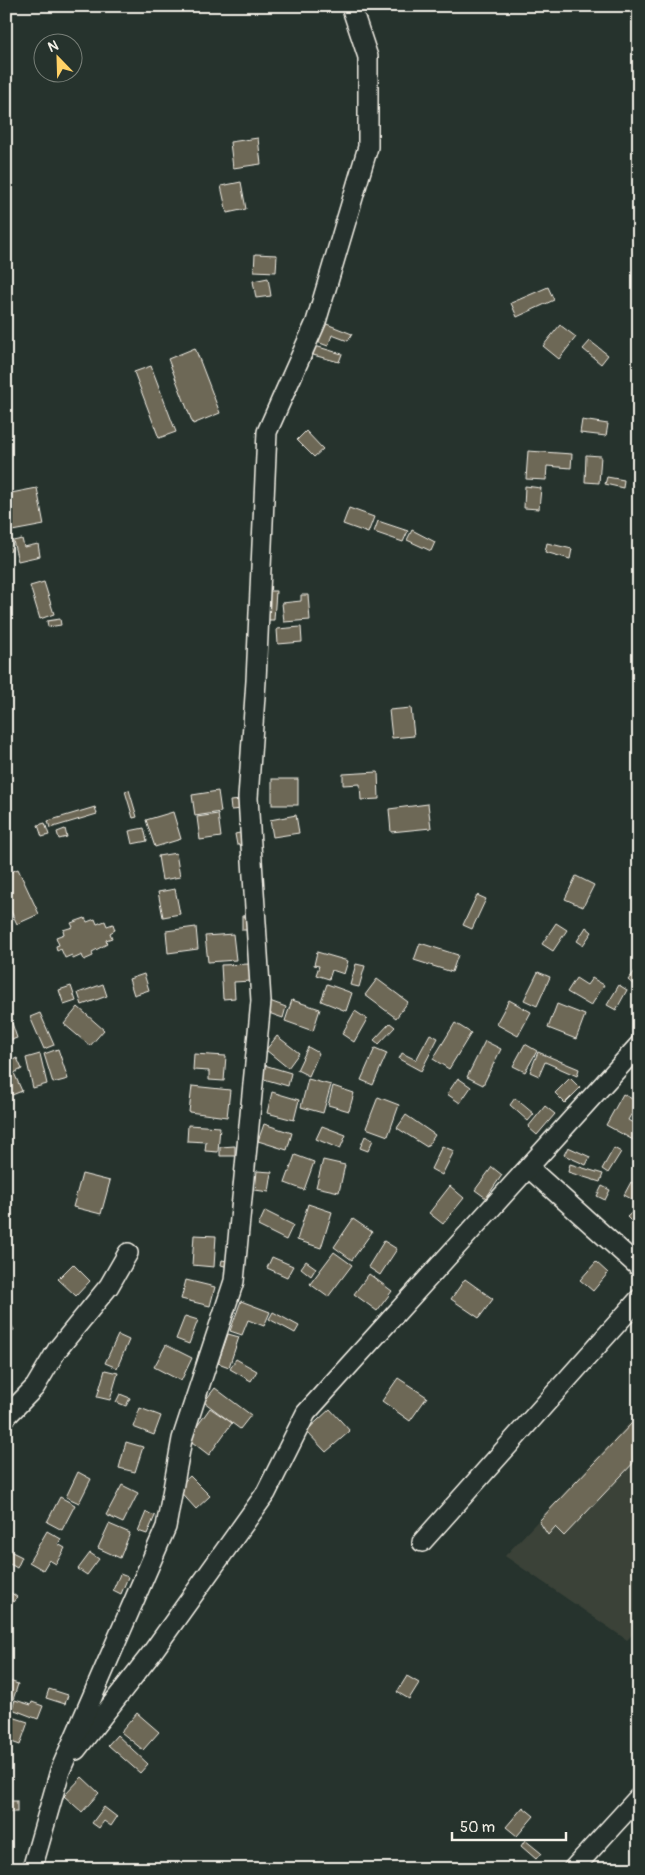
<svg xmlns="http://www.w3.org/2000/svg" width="645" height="1875" font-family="Pangolin,sans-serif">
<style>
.built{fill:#3b4339}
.building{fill:#6d6756;stroke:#f4f1e8}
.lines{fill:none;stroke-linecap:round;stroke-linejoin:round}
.street-casing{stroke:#f4f1e8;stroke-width:22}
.street{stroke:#26332d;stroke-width:19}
</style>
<rect width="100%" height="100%" fill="#26332d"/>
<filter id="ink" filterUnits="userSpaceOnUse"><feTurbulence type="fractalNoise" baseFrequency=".02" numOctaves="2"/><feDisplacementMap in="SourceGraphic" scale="10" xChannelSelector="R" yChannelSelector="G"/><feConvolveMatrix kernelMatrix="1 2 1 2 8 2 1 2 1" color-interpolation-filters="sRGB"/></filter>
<g filter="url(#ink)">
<!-- built -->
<polygon class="built" points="639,1413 639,1628 627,1640 505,1556"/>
<!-- building -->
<g class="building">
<polygon points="258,138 261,164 233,168 230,142"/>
<polygon points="241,182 246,209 227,213 221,186"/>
<polygon points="255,254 277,255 276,272 254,271"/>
<polygon points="268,278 271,296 256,298 253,281"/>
<polygon points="548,287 554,300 517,317 511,303"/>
<polygon points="324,323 352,334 348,341 332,335 328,346 317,342"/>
<polygon points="560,325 576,337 559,359 543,346"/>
<polygon points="590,341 608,355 601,364 583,349"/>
<polygon points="315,346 342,354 339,362 313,355"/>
<polygon points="195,348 220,413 193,424 168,359"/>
<polygon points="151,366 176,432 159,438 134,372"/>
<polygon points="582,420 608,424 606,436 580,433"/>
<polygon points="306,431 323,449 314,457 297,440"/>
<polygon points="528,451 572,454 571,468 547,466 546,480 526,479"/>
<polygon points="586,455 601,456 599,483 585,482"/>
<polygon points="607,477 624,480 623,488 605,484"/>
<polygon points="525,486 541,488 539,509 524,508"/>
<polygon points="37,488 44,525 12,531 6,494"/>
<polygon points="349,508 374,517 368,533 343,524"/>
<polygon points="378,521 408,531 403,542 374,532"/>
<polygon points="412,530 435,542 431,551 407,540"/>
<polygon points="6,535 11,551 6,552"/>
<polygon points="22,539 24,547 38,544 40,556 18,561 13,541"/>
<polygon points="547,543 572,549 570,559 545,552"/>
<polygon points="44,582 54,614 40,619 30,586"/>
<polygon points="268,591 276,591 274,620 267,620"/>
<polygon points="301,595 308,595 310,620 284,622 282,603 301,601"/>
<polygon points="60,619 61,625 48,627 47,621"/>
<polygon points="301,627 302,642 278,644 277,629"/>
<polygon points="411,708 414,736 392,738 389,710"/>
<polygon points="378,772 379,799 361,800 360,784 343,785 343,774"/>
<rect x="272" y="779" width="26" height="26"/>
<polygon points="129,790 137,817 133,818 125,791"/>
<polygon points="218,791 221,812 195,816 192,795"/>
<polygon points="242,800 243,809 231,810 230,801"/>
<polygon points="428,804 431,828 391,832 389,809"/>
<polygon points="95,807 97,814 50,828 48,821"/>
<polygon points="173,812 181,839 155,847 146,820"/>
<polygon points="218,814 221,837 200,840 197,817"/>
<polygon points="296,815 299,833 273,837 270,820"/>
<polygon points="45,823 49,835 42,837 38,825"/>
<polygon points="144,828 147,841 132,844 129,831"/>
<polygon points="65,829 67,837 59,839 57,832"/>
<polygon points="244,832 245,844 237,845 235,834"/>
<polygon points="176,853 180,877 162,880 158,856"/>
<polygon points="18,869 39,914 17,924 6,901 6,874"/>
<polygon points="576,876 594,885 583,907 565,899"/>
<polygon points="175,889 180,914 163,917 158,892"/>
<polygon points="477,895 486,899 472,929 463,925"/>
<polygon points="242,916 251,916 252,930 242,930"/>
<polygon points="85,918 87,922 95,919 97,924 105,921 107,926 113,924 115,930 110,933 112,938 106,940 107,944 92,952 93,956 84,960 82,955 73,959 72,955 65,958 61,949 57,951 56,946 59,945 56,937 64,934 63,930 73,927 71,923"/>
<polygon points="556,923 567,930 553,951 542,944"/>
<polygon points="196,927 198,949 168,953 166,931"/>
<polygon points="586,927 592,932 583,945 577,941"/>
<polygon points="233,934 236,960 208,962 205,936"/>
<polygon points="420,943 458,955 452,972 414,960"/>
<polygon points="317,952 348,961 344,974 332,970 329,979 316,975 319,966 314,965"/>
<polygon points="250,964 251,981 234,982 235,998 223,999 221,965"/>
<polygon points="356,964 365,966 359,987 350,985"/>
<polygon points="639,966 639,980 635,986 628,980"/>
<polygon points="538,972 550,977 537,1006 524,1000"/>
<polygon points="144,974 149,990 134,995 129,979"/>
<polygon points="576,978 587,985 592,978 604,985 591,1006 567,992"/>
<polygon points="377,979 408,1002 396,1018 365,995"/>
<polygon points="103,984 107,996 82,1005 78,993"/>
<polygon points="327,984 352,993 346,1011 321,1001"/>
<polygon points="619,985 627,990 616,1010 607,1005"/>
<polygon points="71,986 76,1001 64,1005 59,990"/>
<polygon points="267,1000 286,1007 283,1018 263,1011"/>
<polygon points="292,1000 320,1009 313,1031 285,1021"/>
<polygon points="509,1000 531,1012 518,1036 496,1024"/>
<polygon points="557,1004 585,1015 576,1039 548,1028"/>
<polygon points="78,1007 104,1030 90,1046 64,1024"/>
<polygon points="355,1011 367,1019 354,1042 342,1034"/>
<polygon points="40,1013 54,1045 44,1049 30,1017"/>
<polygon points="12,1023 17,1038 6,1042 6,1025"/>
<polygon points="390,1023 395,1027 379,1044 374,1040"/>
<polygon points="455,1023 471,1033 449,1069 433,1059"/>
<polygon points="430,1034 438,1038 421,1071 399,1059 402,1053 416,1060"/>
<polygon points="277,1036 299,1053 288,1068 266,1050"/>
<polygon points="485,1041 501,1049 483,1085 467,1077"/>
<polygon points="525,1044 537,1051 525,1072 513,1066"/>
<polygon points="308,1047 319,1053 309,1076 297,1070"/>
<polygon points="375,1048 387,1053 373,1085 361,1080"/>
<polygon points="58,1049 68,1079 53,1083 44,1054"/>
<polygon points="538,1052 579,1069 577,1076 545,1062 539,1076 530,1072"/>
<polygon points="40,1054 47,1084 33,1088 26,1058"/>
<polygon points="194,1054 226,1056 224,1081 209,1080 209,1071 193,1070"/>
<polygon points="17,1058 22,1069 14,1073 22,1091 12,1095 6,1083 6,1063"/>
<polygon points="261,1064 291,1073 288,1086 257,1077"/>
<polygon points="458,1078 471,1087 460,1103 447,1094"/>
<polygon points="570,1078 580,1088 565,1103 555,1093"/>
<polygon points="308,1079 331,1085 323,1113 301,1107"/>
<polygon points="192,1086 230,1090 227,1117 189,1112"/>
<polygon points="333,1086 354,1093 349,1111 328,1105"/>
<polygon points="272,1092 299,1100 294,1120 267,1113"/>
<polygon points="623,1094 638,1102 628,1120 633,1123 639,1112 639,1134 635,1141 606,1125"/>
<polygon points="378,1097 399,1105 388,1136 366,1128"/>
<polygon points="515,1098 534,1114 528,1121 510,1105"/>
<polygon points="545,1106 555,1114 537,1135 528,1127"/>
<polygon points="406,1115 435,1135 427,1147 397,1128"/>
<polygon points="264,1124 292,1133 287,1150 258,1141"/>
<polygon points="188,1125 220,1127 218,1152 205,1151 206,1142 187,1141"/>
<polygon points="322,1126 346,1135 340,1149 316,1139"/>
<polygon points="365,1136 373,1140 368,1151 360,1148"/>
<polygon points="235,1146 235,1156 220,1156 220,1147"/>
<polygon points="442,1146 454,1151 442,1175 431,1169"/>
<polygon points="568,1147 590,1157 586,1165 564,1155"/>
<polygon points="614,1148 621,1152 608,1173 602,1169"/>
<polygon points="295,1155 314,1162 304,1190 285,1183"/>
<polygon points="323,1160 345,1165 339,1192 316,1187"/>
<polygon points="570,1164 603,1174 600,1182 568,1172"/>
<polygon points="492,1167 502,1175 486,1198 475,1190"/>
<polygon points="257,1171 272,1172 269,1192 255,1190"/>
<polygon points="82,1174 110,1181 101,1214 73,1207"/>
<polygon points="631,1182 639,1186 639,1203 624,1195"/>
<polygon points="450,1186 464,1198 443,1224 429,1213"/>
<polygon points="602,1186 610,1190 605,1200 597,1196"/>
<polygon points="308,1204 332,1212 321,1248 297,1240"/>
<polygon points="639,1206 639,1221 635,1225 627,1217"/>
<polygon points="265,1211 293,1225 286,1240 258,1226"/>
<polygon points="353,1219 372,1232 352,1260 334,1247"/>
<polygon points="194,1235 216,1236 214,1267 192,1265"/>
<polygon points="384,1241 397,1249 380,1275 368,1267"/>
<polygon points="334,1252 352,1265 328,1297 310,1284"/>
<polygon points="272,1257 293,1266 287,1277 267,1268"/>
<polygon points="222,1260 233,1262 232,1268 221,1265"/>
<polygon points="306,1261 316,1268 311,1276 301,1268"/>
<polygon points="596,1262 608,1273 593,1291 580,1280"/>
<polygon points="73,1264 90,1281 76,1296 58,1279"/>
<polygon points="369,1274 392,1291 377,1311 354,1294"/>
<polygon points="465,1279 493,1299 479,1318 451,1299"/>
<polygon points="186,1280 215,1287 210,1306 181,1299"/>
<polygon points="241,1301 270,1312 264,1326 248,1320 242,1335 230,1331"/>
<polygon points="273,1312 299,1326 295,1333 269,1319"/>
<polygon points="6,1314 14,1330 6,1333"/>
<polygon points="185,1316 198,1320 189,1344 176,1339"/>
<polygon points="228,1334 239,1337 229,1367 218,1363"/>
<polygon points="118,1335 129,1340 117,1368 105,1363"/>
<polygon points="166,1345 192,1358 181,1381 154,1367"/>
<polygon points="199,1351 206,1353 201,1367 195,1365"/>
<polygon points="236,1359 257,1371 251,1381 230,1369"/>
<polygon points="105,1370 118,1373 110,1400 97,1397"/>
<polygon points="398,1378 427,1397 410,1421 382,1401"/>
<polygon points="215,1388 251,1415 240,1429 204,1402"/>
<polygon points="120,1394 130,1398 126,1406 116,1402"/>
<polygon points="140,1408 161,1416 154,1435 133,1427"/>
<polygon points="210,1408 232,1423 209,1455 188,1439"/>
<polygon points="330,1409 350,1431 326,1452 306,1431"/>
<polygon points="632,1423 639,1430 639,1440 636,1443 639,1445 639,1457 564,1536 555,1527 548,1535 539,1521"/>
<polygon points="126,1442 143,1447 135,1472 119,1468"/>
<polygon points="78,1472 91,1479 79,1503 66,1497"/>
<polygon points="190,1476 210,1496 196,1509 177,1488"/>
<polygon points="122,1485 138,1493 123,1523 106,1515"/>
<polygon points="60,1497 75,1505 62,1530 47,1522"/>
<polygon points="146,1512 155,1516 147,1534 138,1531"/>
<polygon points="109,1524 130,1533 120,1558 98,1548"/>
<polygon points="47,1531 61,1539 58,1544 65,1548 56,1564 49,1560 43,1570 29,1562"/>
<polygon points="6,1549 22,1557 17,1568 10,1564 6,1572"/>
<polygon points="90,1553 99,1559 87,1575 78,1569"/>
<polygon points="120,1574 128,1577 121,1594 113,1590"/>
<polygon points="6,1589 17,1597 6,1611"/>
<polygon points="407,1676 419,1683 409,1699 397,1692"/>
<polygon points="7,1680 18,1684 11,1706 6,1704"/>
<polygon points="49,1689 68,1695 65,1704 46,1698"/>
<polygon points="15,1700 31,1705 32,1702 43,1706 38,1719 12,1709"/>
<polygon points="137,1713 159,1732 143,1750 121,1732"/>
<polygon points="6,1715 28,1722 20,1745 6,1740"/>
<polygon points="117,1735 148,1764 140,1773 108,1745"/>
<polygon points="6,1752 8,1752 6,1793"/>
<polygon points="82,1777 99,1793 82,1812 64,1796"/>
<rect x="6" y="1801" width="11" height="11"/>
<polygon points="104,1807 117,1817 111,1826 104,1821 99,1828 92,1823"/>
<polygon points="523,1807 534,1816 517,1836 506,1827"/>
<polygon points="525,1840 541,1853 536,1859 521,1846"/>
</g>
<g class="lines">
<!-- street casing -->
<g class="street-casing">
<g id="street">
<polyline points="529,1168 639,1267"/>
<polyline points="6,1417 35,1387 57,1350 109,1286 128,1253"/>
<polyline points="422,1542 639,1299"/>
<polyline points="76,1750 151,1654 266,1493 306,1413 639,1045"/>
<polyline points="32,1869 60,1771 166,1527 182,1439 234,1281 261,1001 248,798 256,681 267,432 316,322 368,147 368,57 351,6"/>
<polyline points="573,1869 639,1797"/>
</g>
</g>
<!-- street -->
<use href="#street" class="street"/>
</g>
</g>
<!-- margin -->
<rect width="645" height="1875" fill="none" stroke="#26332d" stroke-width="25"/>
<rect x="12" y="12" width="620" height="1850" fill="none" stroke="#f4f1e8" stroke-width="2" filter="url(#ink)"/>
<!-- north arrow -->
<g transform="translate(58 58) rotate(337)"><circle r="24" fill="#26332d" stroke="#787f78"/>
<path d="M0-4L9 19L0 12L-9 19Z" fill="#ffd166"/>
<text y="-8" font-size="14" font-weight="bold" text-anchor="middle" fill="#f4f1e8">N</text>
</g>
<!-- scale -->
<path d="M452 1832v8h114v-8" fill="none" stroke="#f4f1e8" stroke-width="2.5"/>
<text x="460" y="1832" font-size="15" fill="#f4f1e8" stroke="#26332d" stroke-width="4" paint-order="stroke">50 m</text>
</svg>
